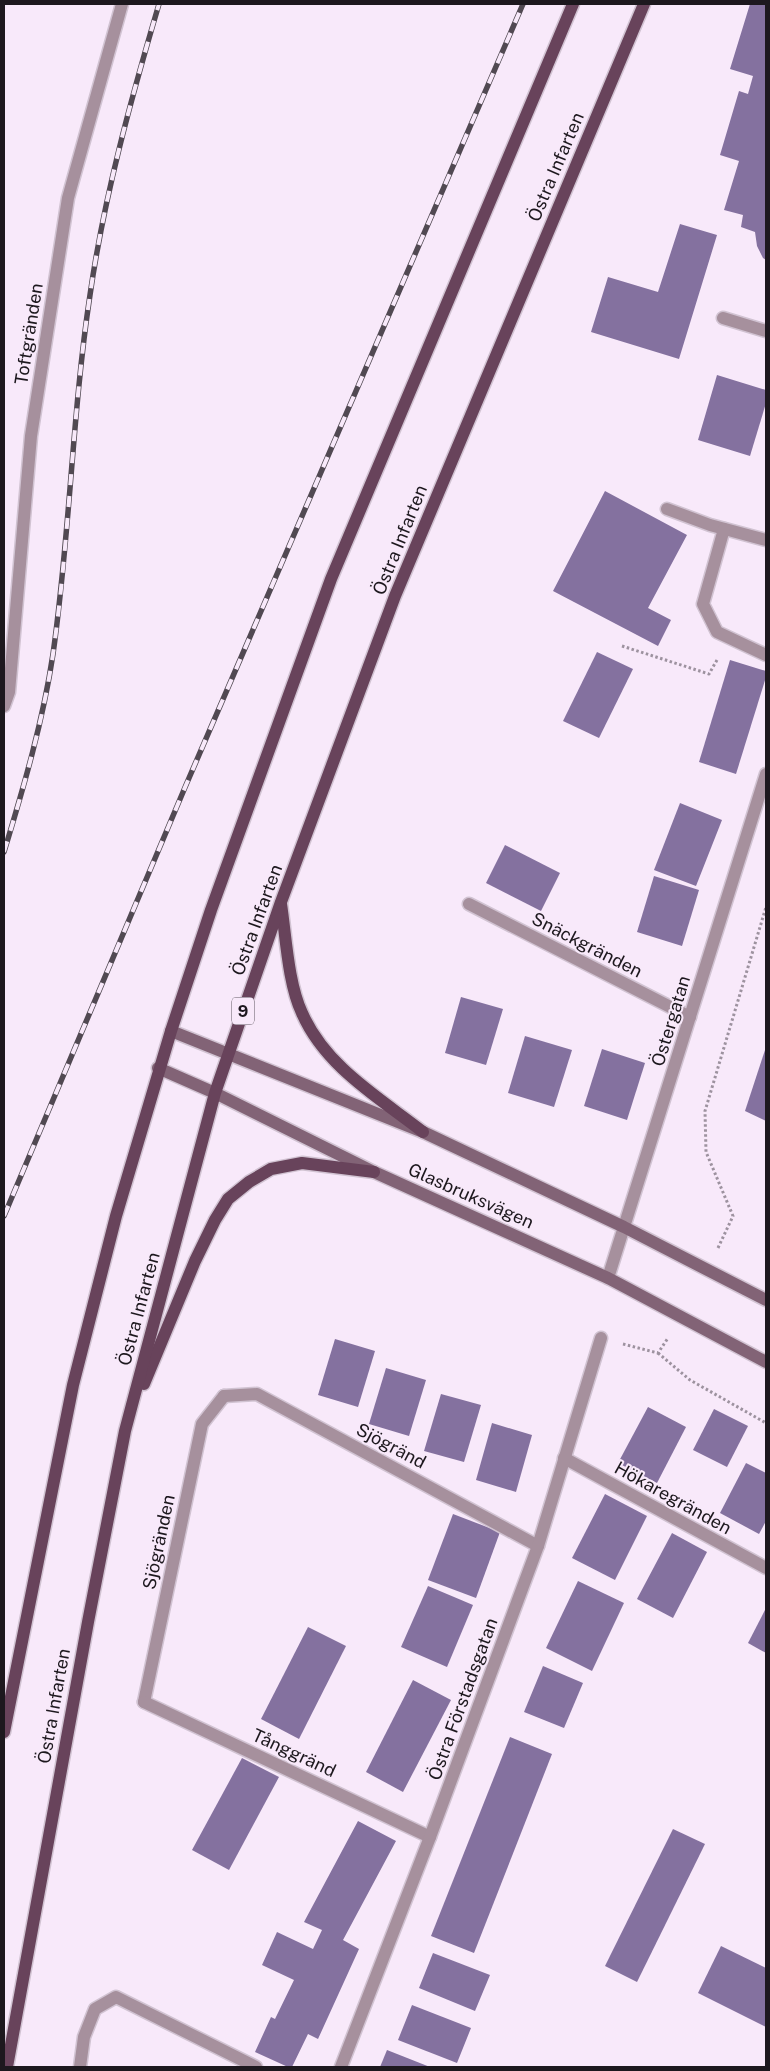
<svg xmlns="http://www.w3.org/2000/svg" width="770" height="2071" font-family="'Public Sans',sans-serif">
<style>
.building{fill:#84719f}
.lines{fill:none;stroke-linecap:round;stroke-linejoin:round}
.lane-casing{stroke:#d1c3d2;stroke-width:15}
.street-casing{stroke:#d1c3d2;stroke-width:15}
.secondary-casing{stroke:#d1c3d2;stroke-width:15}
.primary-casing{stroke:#d1c3d2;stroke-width:15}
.path{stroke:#9d929f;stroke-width:3;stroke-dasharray:2.5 2.5;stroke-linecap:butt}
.lane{stroke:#a6909d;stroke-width:12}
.street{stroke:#a6909d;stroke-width:12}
.secondary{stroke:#826376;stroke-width:12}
.primary{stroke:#68435b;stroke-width:12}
.rail-casing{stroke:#514952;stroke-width:5.5}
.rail{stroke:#f8e9fa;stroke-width:4;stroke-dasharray:11;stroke-linecap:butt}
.labels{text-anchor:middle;stroke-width:4;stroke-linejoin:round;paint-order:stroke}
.shield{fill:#f8e9fa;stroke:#5f5760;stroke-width:1}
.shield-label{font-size:16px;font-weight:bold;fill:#1d181e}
.street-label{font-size:18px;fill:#1d181e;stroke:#f8e9fa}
</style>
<rect width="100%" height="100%" fill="#f8e9fa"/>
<!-- building -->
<g class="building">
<polygon points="750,4 766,4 766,260 763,258 757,246 755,232 741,227 743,215 724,210 739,161 720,155 739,91 748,94 753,76 730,69"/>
<polygon points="680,224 717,235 679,359 591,332 608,277 658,292"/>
<polygon points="717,375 766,390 766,403 750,456 698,440"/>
<polygon points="605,491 687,535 648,608 671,620 658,646 553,591"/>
<polygon points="597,652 633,669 599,738 563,721"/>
<polygon points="730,660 766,671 766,677 736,774 699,762"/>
<polygon points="680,803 722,820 696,886 654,870"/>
<polygon points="505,845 560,873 541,911 486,883"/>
<polygon points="654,876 699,890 682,946 637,932"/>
<polygon points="461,997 503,1009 486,1065 445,1053"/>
<polygon points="525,1036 572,1050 554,1107 508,1093"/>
<polygon points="766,1047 766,1121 745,1111"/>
<polygon points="602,1049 645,1063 627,1120 584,1106"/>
<polygon points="335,1339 375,1351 358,1407 318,1395"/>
<polygon points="386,1368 426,1380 409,1436 369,1424"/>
<polygon points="441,1394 481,1405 464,1462 424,1451"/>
<polygon points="648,1407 686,1427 657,1483 618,1463"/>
<polygon points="714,1409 748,1426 727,1467 693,1450"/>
<polygon points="492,1423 532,1435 516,1492 476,1480"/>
<polygon points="746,1463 766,1473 766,1521 759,1534 720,1513"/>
<polygon points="605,1494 647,1516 615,1580 572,1558"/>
<polygon points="453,1514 500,1532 476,1598 428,1580"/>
<polygon points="672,1533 707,1552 673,1618 637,1599"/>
<polygon points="578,1581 624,1603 592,1671 546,1648"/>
<polygon points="428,1586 473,1605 447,1667 401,1647"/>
<polygon points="766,1608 766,1653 748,1643"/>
<polygon points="308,1627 346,1646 299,1739 261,1719"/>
<polygon points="543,1666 583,1683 564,1728 524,1712"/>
<polygon points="413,1680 451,1700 403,1792 366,1772"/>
<polygon points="510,1737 552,1754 474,1953 431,1936"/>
<polygon points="242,1758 279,1777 229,1870 192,1850"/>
<polygon points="358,1821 396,1841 343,1940 359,1949 318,2039 308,2034 292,2067 288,2067 255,2052 271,2017 275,2019 294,1980 262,1965 277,1932 313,1949 322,1930 304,1922"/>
<polygon points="673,1829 705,1844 637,1982 605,1966"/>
<polygon points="721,1946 766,1968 766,2027 698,1993"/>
<polygon points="433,1953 490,1975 475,2011 419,1988"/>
<polygon points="412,2005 471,2028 457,2063 398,2040"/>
<polygon points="387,2050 430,2067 380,2067"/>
</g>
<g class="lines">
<!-- lane casing -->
<g class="lane-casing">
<g id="lane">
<polyline points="723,318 766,331"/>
<polyline points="667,509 710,525 766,540"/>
<polyline points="724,529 703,604 717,632 766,655"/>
<polyline points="4,706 9,692 31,436 68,198 122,4"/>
<polyline points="144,1702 202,1424 224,1396"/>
<polyline points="80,2067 84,2037 95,2009 116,1997 256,2067"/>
</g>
</g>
<!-- street casing -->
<g class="street-casing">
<g id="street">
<polyline points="469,904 690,1017"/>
<polyline points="608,1278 766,774"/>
<polyline points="224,1396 257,1394 538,1546"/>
<polyline points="564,1458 766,1568"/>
<polyline points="144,1702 430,1837"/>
<polyline points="341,2067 430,1837 538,1546 601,1338"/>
</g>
</g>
<!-- secondary casing -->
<g class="secondary-casing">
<g id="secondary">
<polyline points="171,1031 423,1132 624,1227 766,1300"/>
<polyline points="158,1068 215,1093 374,1172 608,1278 766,1362"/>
</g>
</g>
<!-- primary casing -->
<g class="primary-casing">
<g id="primary">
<path d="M281 904C286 937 288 983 302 1013 325 1066 378 1097 423 1132"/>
<polyline points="144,1384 195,1261 215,1220 228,1199 249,1182 271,1169 302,1163 374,1172"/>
<polyline points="4,1732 73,1385 116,1216 171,1031 211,910 331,579 573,4"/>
<polyline points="7,2067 88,1622 125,1431 215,1093 281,902 395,596 644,4"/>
</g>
</g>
<!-- path -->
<g class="path">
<polyline points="622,646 709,674 717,660"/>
<polyline points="718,1248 733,1216 706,1152 705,1111 766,907"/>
<polyline points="623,1344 658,1353 668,1338"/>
<polyline points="658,1353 690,1380 766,1423"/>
</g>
<!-- lane -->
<use href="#lane" class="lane"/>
<!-- street -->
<use href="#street" class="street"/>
<!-- secondary -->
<use href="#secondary" class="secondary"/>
<!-- primary -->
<use href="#primary" class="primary"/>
<!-- rail casing -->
<g class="rail-casing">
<g id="rail">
<path d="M4 852C24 786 43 721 53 654 70 535 72 414 90 295 104 197 131 99 159 4"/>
<polyline points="4,1216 186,785 523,4"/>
</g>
</g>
<!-- rail -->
<use href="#rail" class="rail"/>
</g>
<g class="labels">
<!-- shield labels -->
<rect class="shield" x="232" y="997.5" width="22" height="27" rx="4"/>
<g class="shield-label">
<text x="243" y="1017">9</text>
</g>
<!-- street labels -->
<g class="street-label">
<text transform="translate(556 167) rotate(-67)" y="6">Östra Infarten</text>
<text transform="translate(29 334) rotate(-81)" y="6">Toftgränden</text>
<text transform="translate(400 540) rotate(-68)" y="6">Östra Infarten</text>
<text transform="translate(257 920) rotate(-70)" y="6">Östra Infarten</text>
<text transform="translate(587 945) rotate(27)" y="6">Snäckgränden</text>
<text transform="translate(671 1021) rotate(-73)" y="6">Östergatan</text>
<text transform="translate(471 1196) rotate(24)" y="6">Glasbruksvägen</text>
<text transform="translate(139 1309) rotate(-75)" y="6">Östra Infarten</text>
<text transform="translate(391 1446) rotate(28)" y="6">Sjögränd</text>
<text transform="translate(673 1498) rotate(29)" y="6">Hökaregränden</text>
<text transform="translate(159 1542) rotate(-78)" y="6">Sjögränden</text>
<text transform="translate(463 1699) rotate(-70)" y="6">Östra Förstadsgatan</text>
<text transform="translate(54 1706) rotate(-80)" y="6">Östra Infarten</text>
<text transform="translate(294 1753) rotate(25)" y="6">Tånggränd</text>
</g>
</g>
<!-- border -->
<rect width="770" height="2071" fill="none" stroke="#1d181e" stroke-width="10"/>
</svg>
